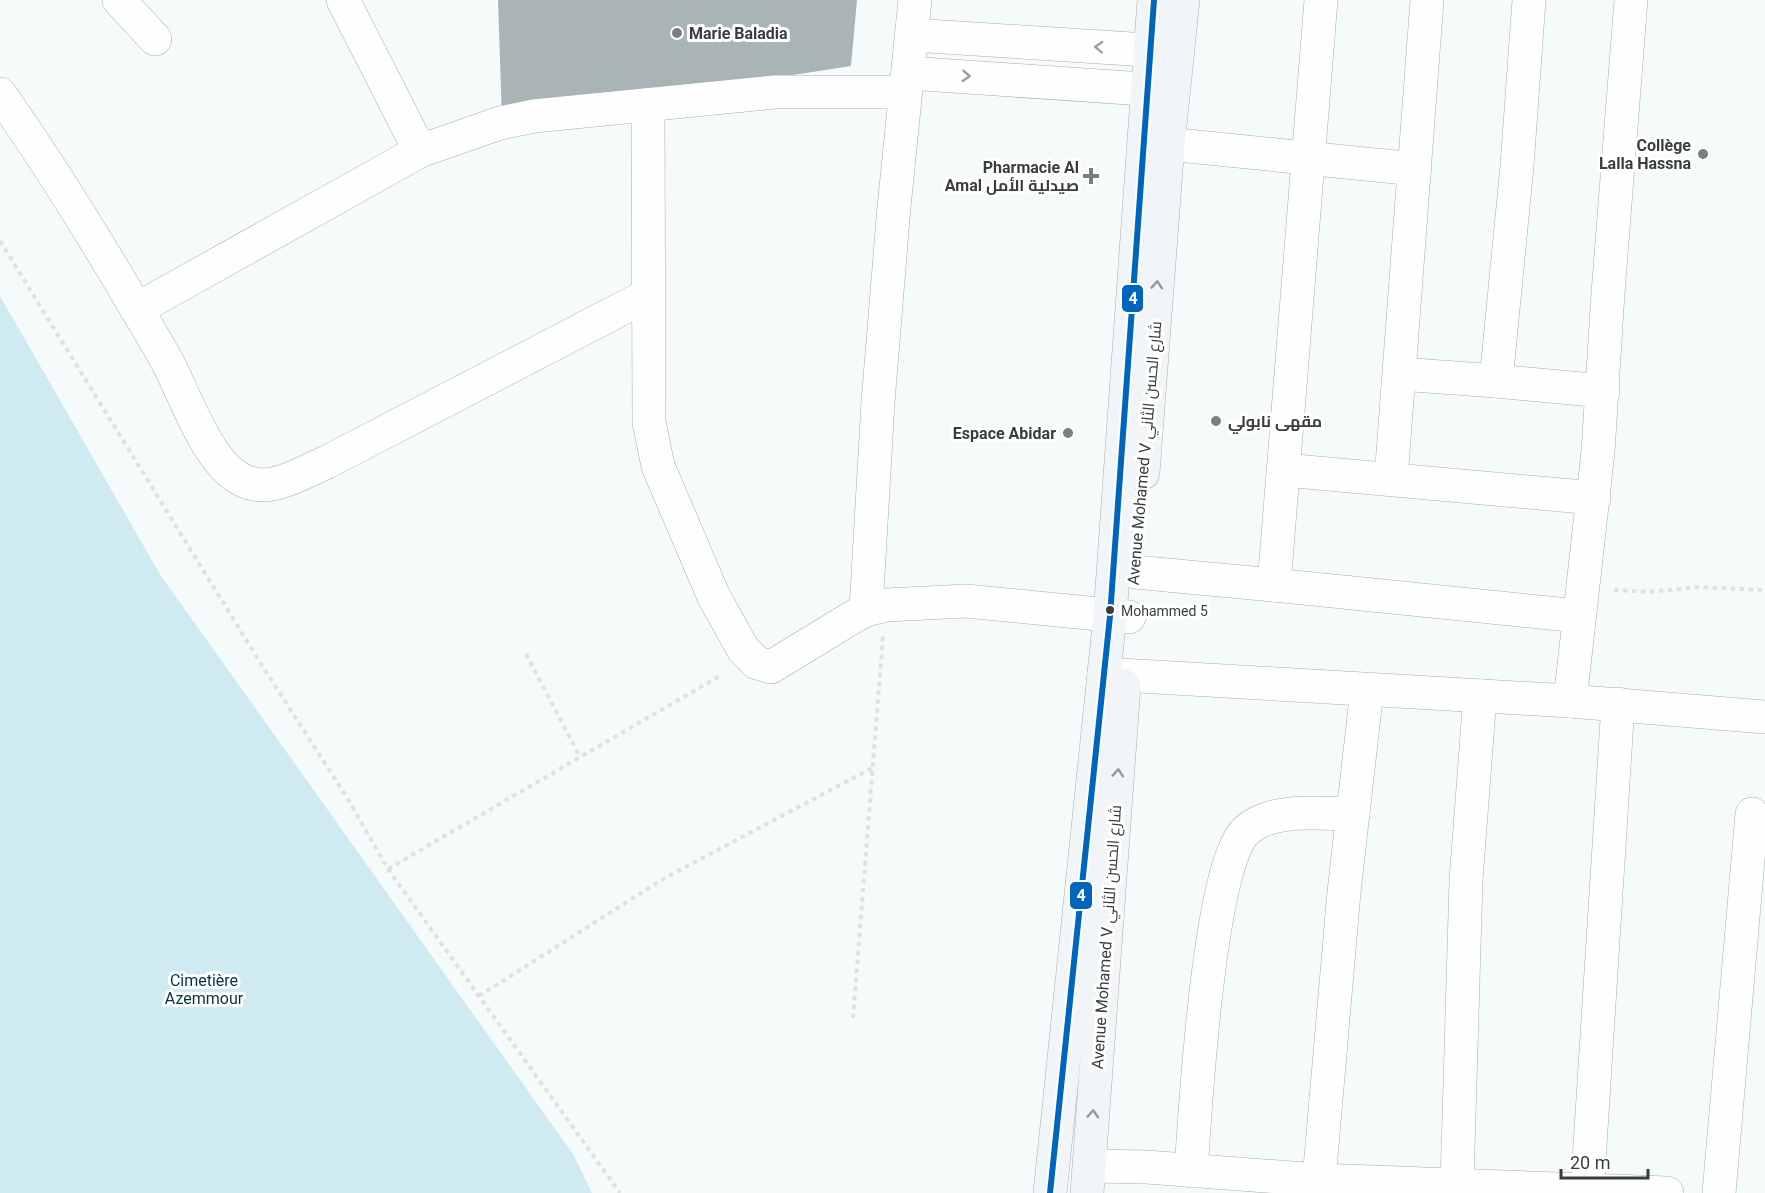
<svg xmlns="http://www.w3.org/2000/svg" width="1765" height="1193" font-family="Roboto,Cairo,sans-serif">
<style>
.green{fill:#d0eaf2}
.building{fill:#a9b4b7}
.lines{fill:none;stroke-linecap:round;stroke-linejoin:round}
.street-casing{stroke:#a9adae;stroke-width:34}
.secondary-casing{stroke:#a9adae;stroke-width:34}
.path{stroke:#e0e1e2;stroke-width:4;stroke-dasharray:4.5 4.5;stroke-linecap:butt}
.street{stroke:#fefefe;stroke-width:33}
.secondary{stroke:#f1f5f7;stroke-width:33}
.bus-1-casing{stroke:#fff;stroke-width:10}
.bus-1{stroke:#0065bd;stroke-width:6}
.oneway{stroke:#9c9e9e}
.oneway2{stroke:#95999b}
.poi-dot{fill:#7b7f81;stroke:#fff;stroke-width:2}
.bus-dot{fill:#393d3f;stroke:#fff;stroke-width:2}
.labels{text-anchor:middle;stroke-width:6;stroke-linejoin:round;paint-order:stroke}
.bus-label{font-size:14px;fill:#393d3f;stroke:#fff;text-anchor:start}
.poi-label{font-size:16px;font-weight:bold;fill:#393d3f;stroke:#fff;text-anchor:end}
.street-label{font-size:16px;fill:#393d3f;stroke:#fff}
.park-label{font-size:16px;fill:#02333e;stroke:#fff}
.line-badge{stroke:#fff;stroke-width:2}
.badge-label{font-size:16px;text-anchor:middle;font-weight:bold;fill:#fff}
</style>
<rect width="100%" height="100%" fill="#f5fafb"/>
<!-- green -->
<polygon class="green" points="0,296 161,576 573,1154 592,1193 0,1193"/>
<!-- building -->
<polygon class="building" points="498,0 857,0 851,66 502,120"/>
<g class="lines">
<!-- street casing -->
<g class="street-casing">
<g id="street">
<polyline points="119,0 155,39"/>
<polyline points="343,0 420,151"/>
<polyline points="1321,0 1274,585 1578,616"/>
<polyline points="1529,0 1517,166 1496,381 1603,391"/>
<polyline points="912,35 1178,52"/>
<polyline points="908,73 1173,91"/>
<path d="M0 94C49 164 94 236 137 310 148 328 159 346 169 365 186 398 206 457 237 477 266 497 299 474 327 462L648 295"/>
<polyline points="648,105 649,422 658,466 714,597 743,649 757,663 771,667 853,617 866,610 886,605 966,601 1129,617"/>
<polyline points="1168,144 1415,169"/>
<polyline points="137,309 420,151 500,123 534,116 775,92 905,92"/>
<polyline points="1400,374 1496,381"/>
<polyline points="1284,470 1594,498"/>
<polyline points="1391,479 1427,0"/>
<polyline points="1135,572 1274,585"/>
<polyline points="866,610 878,402 894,207 915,0"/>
<polyline points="1104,674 1570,701 1765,717"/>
<polyline points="1570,701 1598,452 1608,293 1631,0"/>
<polyline points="1090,1166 1146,1167 1319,1180 1667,1193"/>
<path d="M1191 1171C1195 1113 1209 861 1247 830 1273 807 1321 814 1353 814"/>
<polyline points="1319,1180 1344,892 1367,690"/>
<polyline points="1457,1184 1466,880 1480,696"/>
<polyline points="1587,1193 1618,704"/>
<polyline points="1719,1193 1752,814"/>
</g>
</g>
<!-- secondary casing -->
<g class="secondary-casing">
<g id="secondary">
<polyline points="1143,473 1168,144 1183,0"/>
<polyline points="1050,1193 1110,616 1154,0"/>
<polyline points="1087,1193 1124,686"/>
</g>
</g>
<!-- path -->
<g class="path">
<polyline points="0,241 261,664 346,796 388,869 620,1193"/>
<polyline points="1614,590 1650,592 1697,587 1765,590"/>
<polyline points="526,654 580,757"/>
<polyline points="388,869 723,674"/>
<polyline points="479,996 663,879 872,768"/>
<polyline points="853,1018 883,636"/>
</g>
<!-- street -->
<use href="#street" class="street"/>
<!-- secondary -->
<use href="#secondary" class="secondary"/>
<!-- bus-1 casing -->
<g class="bus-1-casing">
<polyline id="bus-1" points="1050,1193 1110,616 1154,0"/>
</g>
<!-- bus-1 -->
<use href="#bus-1" class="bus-1"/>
</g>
<!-- one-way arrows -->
<defs><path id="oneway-chevron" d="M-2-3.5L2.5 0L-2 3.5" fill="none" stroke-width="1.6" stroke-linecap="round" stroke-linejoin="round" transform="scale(1.5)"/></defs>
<g class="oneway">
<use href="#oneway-chevron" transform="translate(1099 47) rotate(-177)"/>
<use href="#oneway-chevron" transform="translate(966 76) rotate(4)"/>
</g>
<g class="oneway2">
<use href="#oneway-chevron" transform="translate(1157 285) rotate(-86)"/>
<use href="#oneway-chevron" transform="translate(1118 773) rotate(-86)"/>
<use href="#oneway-chevron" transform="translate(1093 1114) rotate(-86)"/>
</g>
<!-- markers -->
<g class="poi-dot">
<circle cx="677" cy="33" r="6"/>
<circle cx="1703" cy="154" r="6"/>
<path d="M1088 167h6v6h6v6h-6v6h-6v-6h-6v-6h6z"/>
<circle cx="1216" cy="421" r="6"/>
<circle cx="1068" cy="433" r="6"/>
</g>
<circle class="bus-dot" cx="1110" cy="610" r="5"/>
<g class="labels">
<!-- bus labels -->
<g class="bus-label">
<text x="1121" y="616">Mohammed 5</text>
</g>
<!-- poi labels -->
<g class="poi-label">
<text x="689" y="39" text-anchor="start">Marie Baladia</text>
<text x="1691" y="151">Collège<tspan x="1691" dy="18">Lalla Hassna</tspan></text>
<text x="1079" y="173">Pharmacie Al<tspan x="1079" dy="18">Amal صيدلية الأمل</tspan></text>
<text x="1228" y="427" text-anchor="start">مقهى نابولي</text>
<text x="1056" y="439">Espace Abidar</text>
</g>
<!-- street labels -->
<g class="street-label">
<text transform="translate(1144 453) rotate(-85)" y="6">Avenue Mohamed V شارع الحسن الثاني</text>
<text transform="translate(1106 937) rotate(-86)" y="6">Avenue Mohamed V شارع الحسن الثاني</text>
</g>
<!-- park labels -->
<g class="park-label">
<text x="204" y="986">Cimetière<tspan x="204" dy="18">Azemmour</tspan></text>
</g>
</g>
<g class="line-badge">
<rect x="1121" y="284" width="23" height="29" rx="6" fill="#0065bd"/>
<rect x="1069" y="881" width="24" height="29" rx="6" fill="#0065bd"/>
</g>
<g class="badge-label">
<text x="1133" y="304">4</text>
<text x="1081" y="901">4</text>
</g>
<!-- scale -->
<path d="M1561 1169v9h87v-9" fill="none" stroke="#393d3f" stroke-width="3"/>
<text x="1570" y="1169" font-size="18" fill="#393d3f" stroke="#ffffff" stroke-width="4.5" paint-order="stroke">20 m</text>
</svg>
